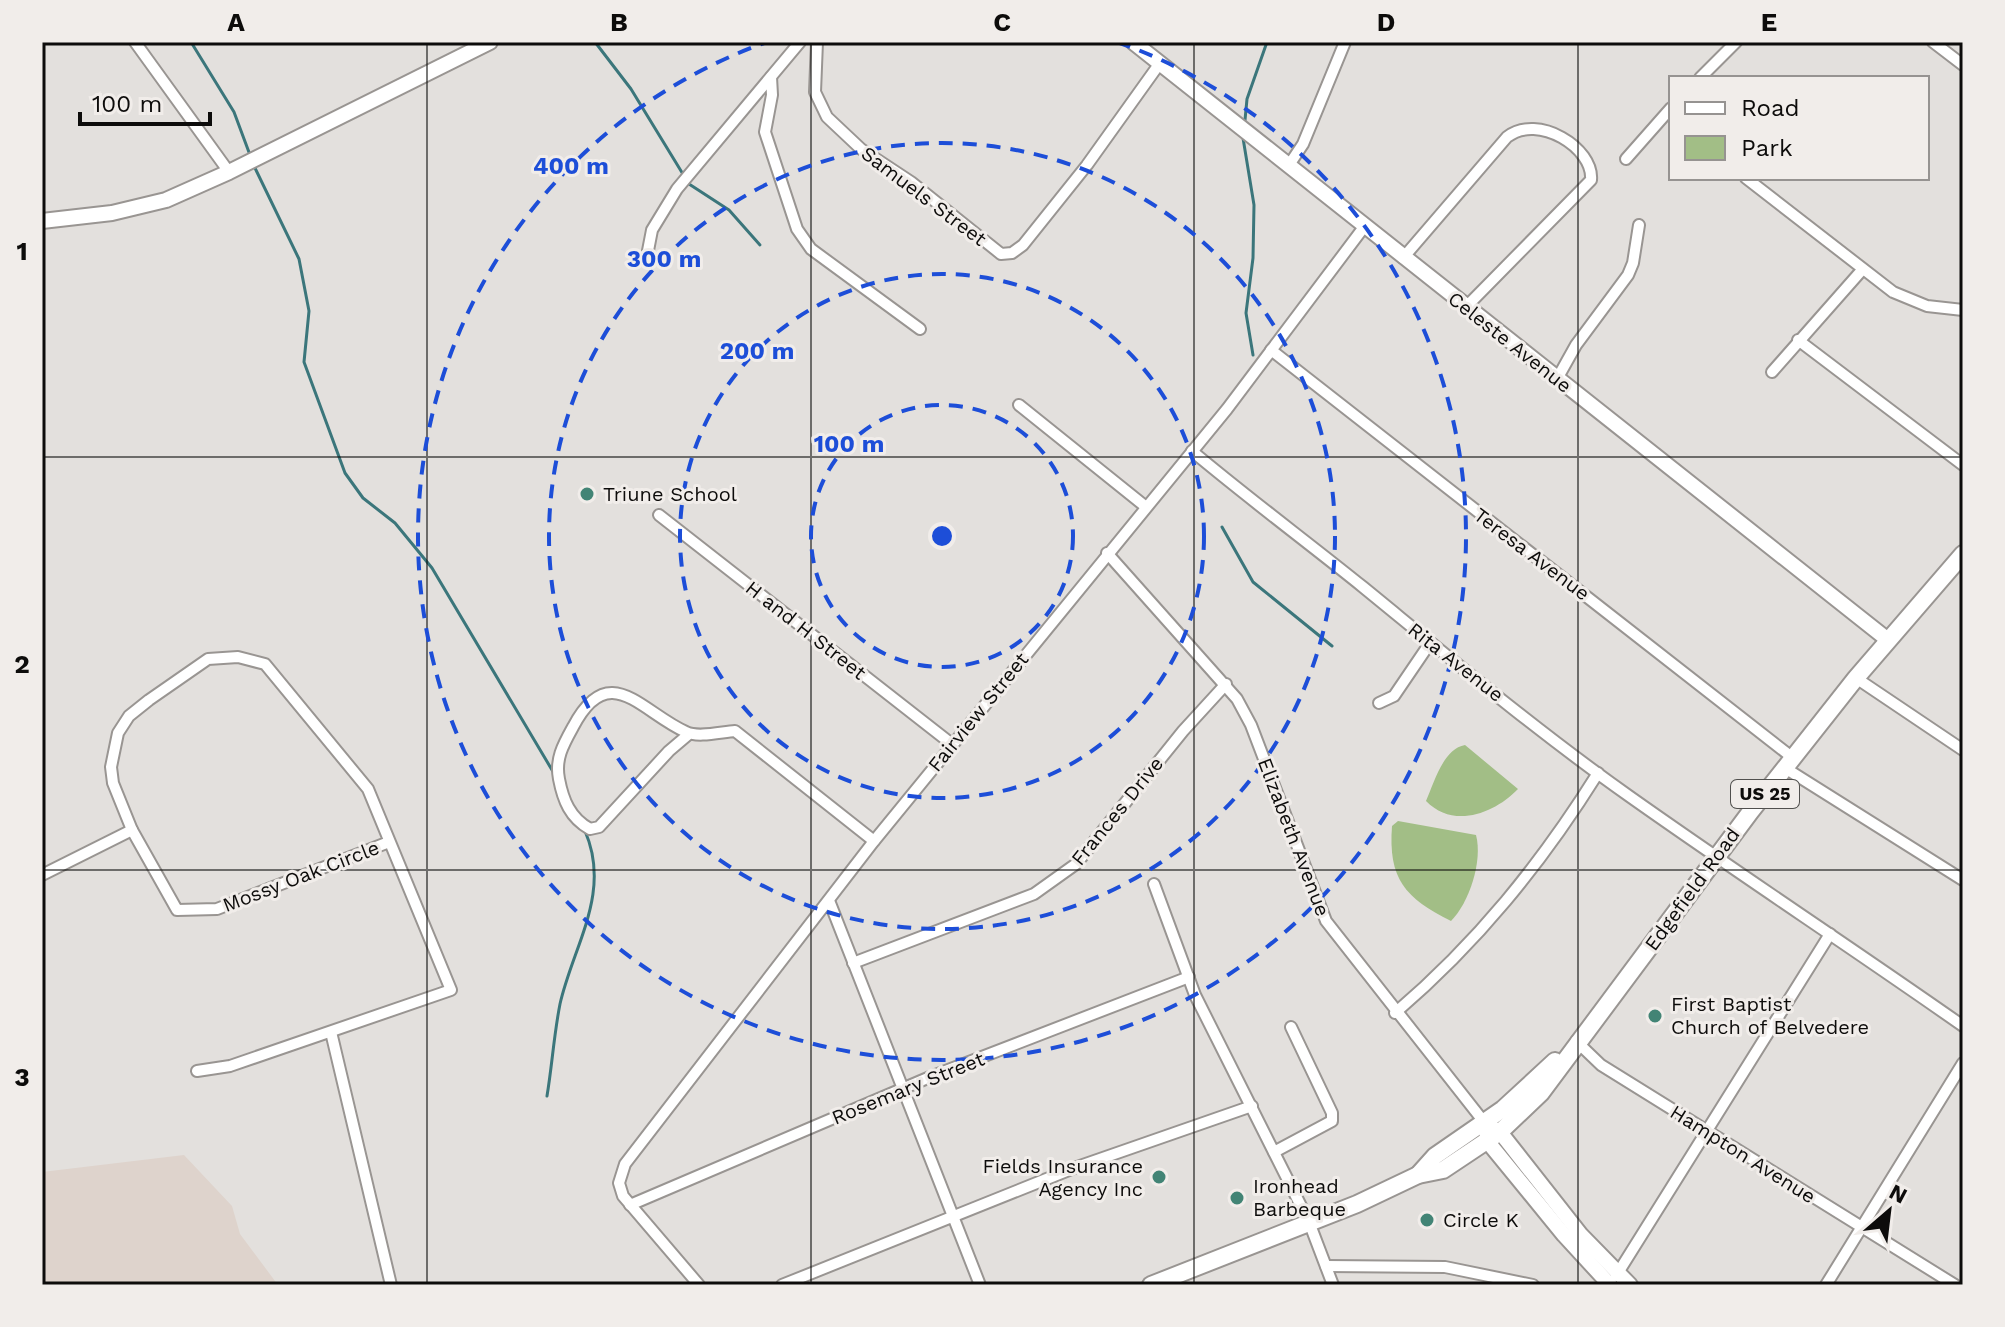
<svg xmlns="http://www.w3.org/2000/svg" width="2005" height="1327" font-family="'Work Sans',sans-serif">
<style>
.built{fill:#ded3cc}
.green{fill:#a2be86}
.lines{fill:none;stroke-linecap:round;stroke-linejoin:round}
.stream{stroke:#3b767b;stroke-width:3}
.street-casing{stroke:#999592;stroke-width:14}
.secondary-casing{stroke:#999592;stroke-width:18}
.primary-casing{stroke:#999592;stroke-width:20}
.street{stroke:#fff;stroke-width:10}
.secondary{stroke:#fff;stroke-width:14}
.primary{stroke:#fff;stroke-width:16}
.grid{fill:none;stroke:#0d0c0b;stroke-width:2;stroke-opacity:0.55}
.ring{fill:none;stroke:#1d4ed8;stroke-width:4;stroke-dasharray:14 10}
.poi-dot{fill:#428475;stroke:#f1edea;stroke-width:3}
.labels{text-anchor:middle;stroke-width:6;stroke-linejoin:round;paint-order:stroke}
.shield{fill:#f1edea;stroke:#51504e;stroke-width:2}
.shield-label{font-size:18px;font-weight:bold;fill:#0d0c0b}
.street-label{font-size:20px;fill:#0d0c0b;stroke:#f1edea}
.poi-label{font-size:20px;fill:#0d0c0b;stroke:#f1edea;text-anchor:start}
.centre{fill:#1d4ed8;stroke:#f1edea;stroke-width:4}
.ring-label{font-size:24px;text-anchor:middle;font-weight:bold;fill:#1d4ed8;stroke:#f1edea;stroke-width:6;stroke-linejoin:round;paint-order:stroke}
.neatline{fill:none;stroke:#0d0c0b;stroke-width:3}
.grid-label{font-size:26px;text-anchor:middle;font-weight:bold;fill:#0d0c0b}
</style>
<rect width="100%" height="100%" fill="#e3e0dd"/>
<!-- built -->
<polygon class="built" points="184,1155 232,1206 240,1234 278,1285 42,1285 42,1172"/>
<!-- green -->
<g class="green">
<path d="M1465 745 1518 789C1494 814 1453 829 1426 801 1434 783 1443 749 1465 745Z"/>
<path d="M1398 821 1476 835C1483 861 1469 903 1451 921 1405 898 1388 879 1392 826Z"/>
</g>
<g class="lines">
<!-- stream -->
<g class="stream">
<polyline points="191,42 234,112 250,155"/>
<polyline points="595,42 631,89 689,184 729,210 760,245"/>
<polyline points="1245,120 1247,99 1267,42"/>
<polyline points="1243,138 1254,205 1253,258 1246,313 1253,355"/>
<polyline points="254,166 299,259 309,311 304,362 345,473 363,498 395,523 432,568 555,775"/>
<polyline points="1222,527 1253,582 1332,646"/>
<path d="M547 1096C552 1066 554 1034 560 1004 573 946 612 893 585 831"/>
</g>
<!-- street casing -->
<g class="street-casing">
<g id="street">
<polyline points="135,42 229,172"/>
<polyline points="817,42 815,92 827,117 861,149 911,182 1001,254 1012,253 1023,245 1087,165 1160,63"/>
<polyline points="1933,42 1963,65"/>
<polyline points="771,77 772,95 765,132 797,229 811,249 920,329"/>
<polyline points="1700,78 1736,42"/>
<polyline points="1626,159 1671,108"/>
<polyline points="1289,165 1303,144 1345,42"/>
<polyline points="1746,178 1893,292 1927,306 1963,310"/>
<path d="M1403 258 1507 137C1538 113 1594 148 1591 180L1466 307"/>
<polyline points="646,261 652,230 677,189 800,42"/>
<polyline points="1798,340 1963,465"/>
<polyline points="1271,350 1793,758"/>
<polyline points="1772,372 1862,270"/>
<polyline points="1557,379 1576,345 1628,275 1633,263 1639,225"/>
<polyline points="1019,405 1146,507"/>
<path d="M1192 451C1248 498 1306 541 1363 587 1450 658 1537 731 1629 796 1739 874 1852 948 1963 1026"/>
<polyline points="659,515 953,745"/>
<polyline points="1107,553 1237,699 1251,725 1326,921 1484,1122"/>
<polyline points="1856,678 1963,750"/>
<polyline points="1379,703 1394,696 1430,643"/>
<path d="M689 734 669 751 599 827 590 829C570 818 563 800 559 779 555 759 563 745 573 727 609 658 641 712 686 732 698 738 721 732 735 731L874 841"/>
<polyline points="1785,768 1963,880"/>
<polyline points="42,875 132,830"/>
<polyline points="1154,884 1195,995 1309,1222 1333,1285"/>
<polyline points="830,903 980,1285"/>
<polyline points="853,963 1034,894 1076,864 1183,731 1226,684"/>
<path d="M1395 1013C1477 943 1541 864 1598 773"/>
<polyline points="331,1032 391,1285"/>
<polyline points="1576,1041 1601,1065 1955,1285"/>
<polyline points="197,1071 230,1066 451,990 368,789 265,664 238,657 208,659 149,700 129,716 118,733 111,767 113,783 132,830 177,910 217,909 389,842"/>
<polyline points="1274,1152 1332,1121 1332,1113 1291,1027"/>
<polyline points="630,1205 930,1077 1189,977"/>
<polyline points="1326,1266 1445,1267 1533,1285"/>
<polyline points="1616,1276 1830,934"/>
<polyline points="699,1285 623,1196 619,1183 625,1164 874,841 1227,409 1364,227"/>
<polyline points="782,1285 1074,1168 1252,1106"/>
<polyline points="1826,1285 1963,1063"/>
</g>
</g>
<!-- secondary casing -->
<g class="secondary-casing">
<g id="secondary">
<polyline points="1133,42 1888,640"/>
<polyline points="42,221 112,213 166,200 229,172 490,42"/>
<polyline points="1491,1127 1500,1132 1581,1235 1630,1285"/>
<polyline points="1486,1130 1488,1142 1564,1235 1610,1285"/>
</g>
</g>
<!-- primary casing -->
<g class="primary-casing">
<g id="primary">
<polyline points="1418,1175 1435,1156 1503,1109 1555,1061"/>
<polyline points="1151,1285 1357,1204 1418,1175 1443,1170 1500,1132 1541,1093 1751,811 1856,678 1963,554"/>
</g>
</g>
<!-- street -->
<use href="#street" class="street"/>
<!-- secondary -->
<use href="#secondary" class="secondary"/>
<!-- primary -->
<use href="#primary" class="primary"/>
</g>
<!-- grid -->
<path class="grid" d="M427 42V1285M811 42V1285M1194 42V1285M1578 42V1285M42 457H1963M42 870H1963"/>
<!-- distance rings -->
<g class="ring">
<circle cx="942" cy="536" r="131"/>
<circle cx="942" cy="536" r="262"/>
<circle cx="942" cy="536" r="393"/>
<path d="M1117 42A524 524 0 1 1 767 42"/>
</g>
<!-- markers -->
<g class="poi-dot">
<circle cx="587" cy="494" r="8"/>
<circle cx="1655" cy="1016" r="8"/>
<circle cx="1159" cy="1177" r="8"/>
<circle cx="1237" cy="1198" r="8"/>
<circle cx="1427" cy="1220" r="8"/>
</g>
<g class="labels">
<!-- shield labels -->
<rect class="shield" x="1731" y="780" width="68" height="28" rx="6"/>
<g class="shield-label">
<text x="1765" y="800">US 25</text>
</g>
<!-- street labels -->
<g class="street-label">
<text transform="translate(924 196) rotate(37)" y="7">Samuels Street</text>
<text transform="translate(1510 342) rotate(38)" y="7">Celeste Avenue</text>
<text transform="translate(1532 554) rotate(37)" y="7">Teresa Avenue</text>
<text transform="translate(806 630) rotate(38)" y="7">H and H Street</text>
<text transform="translate(1456 662) rotate(38)" y="7">Rita Avenue</text>
<text transform="translate(978 712) rotate(-51)" y="7">Fairview Street</text>
<text transform="translate(1117 811) rotate(-51)" y="7">Frances Drive</text>
<text transform="translate(1294 837) rotate(69)" y="7">Elizabeth Avenue</text>
<text transform="translate(301 876) rotate(-21)" y="7">Mossy Oak Circle</text>
<text transform="translate(1692 889) rotate(-54)" y="7">Edgefield Road</text>
<text transform="translate(908 1088) rotate(-22)" y="7">Rosemary Street</text>
<text transform="translate(1743 1154) rotate(32)" y="7">Hampton Avenue</text>
</g>
<!-- poi labels -->
<g class="poi-label">
<text x="603" y="501">Triune School</text>
<text x="1671" y="1011">First Baptist<tspan x="1671" dy="23">Church of Belvedere</tspan></text>
<text x="1143" y="1173" text-anchor="end">Fields Insurance<tspan x="1143" dy="23">Agency Inc</tspan></text>
<text x="1253" y="1193">Ironhead<tspan x="1253" dy="23">Barbeque</tspan></text>
<text x="1443" y="1227">Circle K</text>
</g>
</g>
<circle cx="942" cy="536" r="12" class="centre"/>
<g class="ring-label">
<text x="571" y="174">400 m</text>
<text x="664" y="267">300 m</text>
<text x="757" y="359">200 m</text>
<text x="849" y="452">100 m</text>
</g>
<!-- border -->
<rect width="2005" height="1327" fill="none" stroke="#f1edea" stroke-width="88"/>
<!-- legend -->
<rect x="1669" y="76" width="260" height="104" fill="#f1edea" stroke="#969391" stroke-width="2"/>
<rect x="1685" y="102" width="40" height="12" fill="#ffffff" stroke="#969391" stroke-width="2"/>
<text x="1741" y="116" font-size="24" fill="#0d0c0b">Road</text>
<rect x="1685" y="136" width="40" height="24" fill="#a2be86" stroke="#969391" stroke-width="2"/>
<text x="1741" y="156" font-size="24" fill="#0d0c0b">Park</text>
<!-- north arrow -->
<g transform="translate(1889 1211) rotate(28)" stroke="#f1edea" stroke-width="6" paint-order="stroke">
<path d="M0-6L14 30L0 20L-14 30Z" fill="#0d0c0b"/>
<text y="-12" font-size="22" font-weight="bold" text-anchor="middle" fill="#0d0c0b">N</text>
</g>
<!-- scale -->
<path d="M80 112v12h130v-12" fill="none" stroke="#0d0c0b" stroke-width="4"/>
<text x="92" y="112" font-size="24" fill="#0d0c0b" stroke="#f1edea" stroke-width="6" paint-order="stroke">100 m</text>
<rect x="44" y="44" width="1917" height="1239" class="neatline"/>
<g class="grid-label">
<text x="236" y="31">A</text>
<text x="619" y="31">B</text>
<text x="1002" y="31">C</text>
<text x="1386" y="31">D</text>
<text x="1769" y="31">E</text>
<text x="22" y="260">1</text>
<text x="22" y="673">2</text>
<text x="22" y="1086">3</text>
</g>
</svg>
